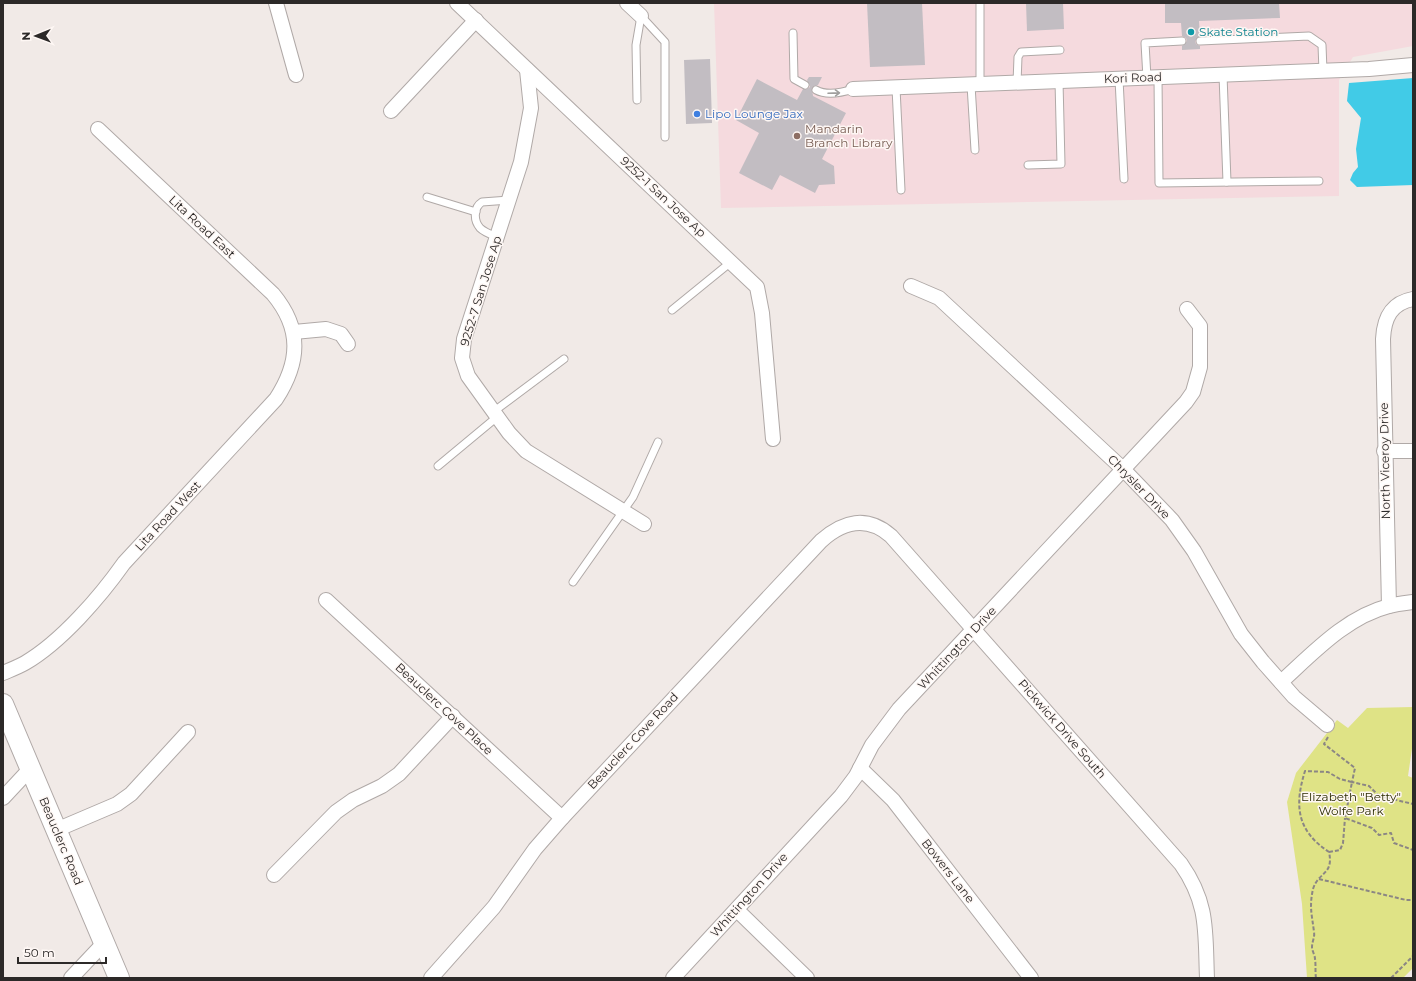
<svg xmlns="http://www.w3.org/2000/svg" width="1416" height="981" font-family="Montserrat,sans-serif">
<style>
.commercial{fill:#f5dade}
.green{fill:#dfe386}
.water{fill:#41cbe7}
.building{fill:#c2bdc2}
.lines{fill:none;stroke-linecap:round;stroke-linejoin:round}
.lane-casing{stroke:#b0a9a7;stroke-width:9}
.street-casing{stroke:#b0a9a7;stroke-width:16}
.secondary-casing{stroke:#b0a9a7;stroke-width:22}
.path{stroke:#8b8684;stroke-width:2;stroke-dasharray:4 2;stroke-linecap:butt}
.lane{stroke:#fff;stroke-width:7}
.street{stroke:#fff;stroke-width:14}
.secondary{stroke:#fff;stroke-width:20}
.oneway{stroke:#a09f9e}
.culture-dot{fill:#0f9aa8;stroke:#fef7f4;stroke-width:1.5}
.shop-dot{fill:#3f7fe0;stroke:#fef7f4;stroke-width:1.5}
.education-dot{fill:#8d6e63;stroke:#fef7f4;stroke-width:1.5}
.labels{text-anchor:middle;stroke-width:3;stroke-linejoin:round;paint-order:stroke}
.culture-label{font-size:12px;fill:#0d838f;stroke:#fef7f4;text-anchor:start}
.street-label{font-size:12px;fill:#2c2928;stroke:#fef7f4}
.shop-label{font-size:12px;fill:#366cbe;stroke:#fef7f4;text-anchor:start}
.education-label{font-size:12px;fill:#785e54;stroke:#fef7f4;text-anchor:start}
.park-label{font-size:12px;fill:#2b2c01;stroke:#fef7f4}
</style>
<rect width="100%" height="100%" fill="#f1eae7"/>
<!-- commercial -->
<polygon class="commercial" points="714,3 1413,3 1413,46 1353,57 1339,80 1339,196 721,208"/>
<!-- green -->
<polygon class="green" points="1413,707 1413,742 1408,776 1413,778 1413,968 1403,978 1307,978 1302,904 1287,802 1296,773 1337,720 1348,728 1367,708"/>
<!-- water -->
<polygon class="water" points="1413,78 1413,185 1357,187 1350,180 1353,173 1358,167 1356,149 1361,118 1347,101 1349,83"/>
<!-- building -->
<g class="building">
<polygon points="867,3 922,3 925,65 870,67"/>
<polygon points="1026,3 1063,3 1064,29 1027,31"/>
<polygon points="1165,3 1279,3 1280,18 1199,21 1200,36 1195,41 1196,44 1200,46 1200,49 1182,50 1182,46 1187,41 1186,38 1182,36 1181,23 1165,23"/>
<polygon points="710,59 712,123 686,124 684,60"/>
<polygon points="809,77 822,77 818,85 812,88 813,96 846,113 822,159 834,166 835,184 819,185 815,193 780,175 772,190 739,173 759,133 736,120 757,79 797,100 803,89 807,89 810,87 807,80"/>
</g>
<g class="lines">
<!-- lane casing -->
<g class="lane-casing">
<g id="lane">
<polyline points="980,3 980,84"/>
<polyline points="641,16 665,42 665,137"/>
<polyline points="793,33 794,79 805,85"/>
<polyline points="1200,41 1309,36 1322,45 1323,71"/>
<polyline points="1223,75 1227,182"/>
<polyline points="1158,77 1159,183 1319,181"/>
<polyline points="1147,78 1145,43 1182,41"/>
<polyline points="1119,79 1124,179"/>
<polyline points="1017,83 1018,57 1021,52 1060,50"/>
<polyline points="971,85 975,150"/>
<polyline points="896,88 901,190"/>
<path d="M816 90C827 96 841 93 853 89"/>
<polyline points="637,100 636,45 641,16"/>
<polyline points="1028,165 1061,164 1059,81"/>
<polyline points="427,197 476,212"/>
<path d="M497 237C492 235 484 232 480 228 473 220 474 207 482 202L509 200"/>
<polyline points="672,310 731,262"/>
<polyline points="493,412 564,359"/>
<polyline points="438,466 497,417"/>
<polyline points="573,582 633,497 658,442"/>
</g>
</g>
<!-- street casing -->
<g class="street-casing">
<g id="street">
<polyline points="276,3 296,75"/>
<polyline points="457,3 757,287 762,313 773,439"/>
<polyline points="627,3 641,16"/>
<polyline points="527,70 531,108 521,162 464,339 462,358 468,376 509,433 526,451 644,524"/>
<polyline points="853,89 1369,69 1413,65"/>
<polyline points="391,111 476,20"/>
<polyline points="911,286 939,298 1123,469 1172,520 1194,551 1241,634 1263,662 1294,697 1327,725"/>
<polyline points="294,332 326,329 341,334 348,344"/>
<polyline points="1384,451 1413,451"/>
<polyline points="326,600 562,818"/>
<path d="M1389 606 1383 339C1384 318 1391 303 1413 299"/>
<path d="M3 673C10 670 18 667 25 663 61 642 100 597 124 563L276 399C300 362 302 329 273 294L98 129"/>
<path d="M1281 682C1313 653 1346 617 1389 606 1396 604 1405 603 1413 602"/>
<polyline points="860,768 893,800 1031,978"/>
<polyline points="3,798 30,769"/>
<polyline points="56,830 117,804 131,794 188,732"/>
<polyline points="274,875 336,812 353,800 382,786 399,774 453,716"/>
<polyline points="737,910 807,978"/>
<polyline points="71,978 104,943"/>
<path d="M431 978 494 907 535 849 562 818 821 541C843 521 867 515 891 536L1181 864C1209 904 1205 932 1207 978"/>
<polyline points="673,978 841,796 856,776 872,745 899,709 1186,402 1193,392 1200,367 1200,326 1187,309"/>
</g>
</g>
<!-- secondary casing -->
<g class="secondary-casing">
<polyline id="secondary" points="3,704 119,978"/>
</g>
<!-- path -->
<g class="path">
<polyline points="1328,737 1324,744 1355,768 1352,782 1369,786 1379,796 1413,804"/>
<polyline points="1329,852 1340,850 1343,843 1345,818"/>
<polyline points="1319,879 1406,900 1413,900"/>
<path d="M1316 978C1315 972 1316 965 1315 959 1315 955 1312 951 1312 947 1312 942 1315 937 1314 932 1312 915 1309 907 1313 889 1318 872 1334 875 1329 852 1297 831 1294 806 1305 771L1328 772 1340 779 1352 782 1345 818 1372 828 1379 835 1391 833 1394 843 1413 850"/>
<polyline points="1391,978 1413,956"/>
</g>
<!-- lane -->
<use href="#lane" class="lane"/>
<!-- street -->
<use href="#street" class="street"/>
<!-- secondary -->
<use href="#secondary" class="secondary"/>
</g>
<!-- one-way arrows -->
<defs><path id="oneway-shaft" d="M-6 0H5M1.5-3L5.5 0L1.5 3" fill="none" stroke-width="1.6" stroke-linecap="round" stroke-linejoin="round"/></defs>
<use class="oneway" href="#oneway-shaft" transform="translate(834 93) rotate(-2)"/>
<!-- markers -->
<circle class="culture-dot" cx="1191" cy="32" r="4"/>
<circle class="shop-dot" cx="697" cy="114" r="4"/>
<circle class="education-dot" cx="797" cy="136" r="4"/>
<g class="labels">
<!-- culture labels -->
<g class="culture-label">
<text x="1199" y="36">Skate Station</text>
</g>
<!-- street labels -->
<g class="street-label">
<text transform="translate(1133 78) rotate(-2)" y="4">Kori Road</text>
<text transform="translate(663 197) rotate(43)" y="4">9252-1 San Jose Ap</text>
<text transform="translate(202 227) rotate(43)" y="4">Lita Road East</text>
<text transform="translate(481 291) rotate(-73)" y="4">9252-7 San Jose Ap</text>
<text transform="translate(1385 461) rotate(-91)" y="4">North Viceroy Drive</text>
<text transform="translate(1139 487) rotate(46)" y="4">Chrysler Drive</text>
<text transform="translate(168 516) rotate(-47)" y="4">Lita Road West</text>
<text transform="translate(957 648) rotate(-47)" y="4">Whittington Drive</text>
<text transform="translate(444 709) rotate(43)" y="4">Beauclerc Cove Place</text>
<text transform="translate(1062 729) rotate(49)" y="4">Pickwick Drive South</text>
<text transform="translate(633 741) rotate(-47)" y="4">Beauclerc Cove Road</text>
<text transform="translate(61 841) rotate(67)" y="4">Beauclerc Road</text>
<text transform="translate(948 871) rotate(52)" y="4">Bowers Lane</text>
<text transform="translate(749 895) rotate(-48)" y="4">Whittington Drive</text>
</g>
<!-- shop labels -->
<g class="shop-label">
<text x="705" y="118">Lipo Lounge Jax</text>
</g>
<!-- education labels -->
<g class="education-label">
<text x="805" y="133">Mandarin<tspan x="805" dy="14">Branch Library</tspan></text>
</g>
<!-- park labels -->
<g class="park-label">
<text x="1351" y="801">Elizabeth "Betty"<tspan x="1351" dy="14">Wolfe Park</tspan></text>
</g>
</g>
<!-- border -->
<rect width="1416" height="981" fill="none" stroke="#2c2928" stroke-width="8"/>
<!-- north arrow -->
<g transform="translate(36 36) rotate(269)" stroke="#fef7f4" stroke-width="3" paint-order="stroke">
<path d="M0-3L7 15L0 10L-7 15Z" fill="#2c2928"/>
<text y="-6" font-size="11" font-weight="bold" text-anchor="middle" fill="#2c2928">N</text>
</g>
<!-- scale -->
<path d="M18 957v6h88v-6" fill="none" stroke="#2c2928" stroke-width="2"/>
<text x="24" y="957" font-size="12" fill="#2c2928" stroke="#fef7f4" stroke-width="3" paint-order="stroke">50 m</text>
</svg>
